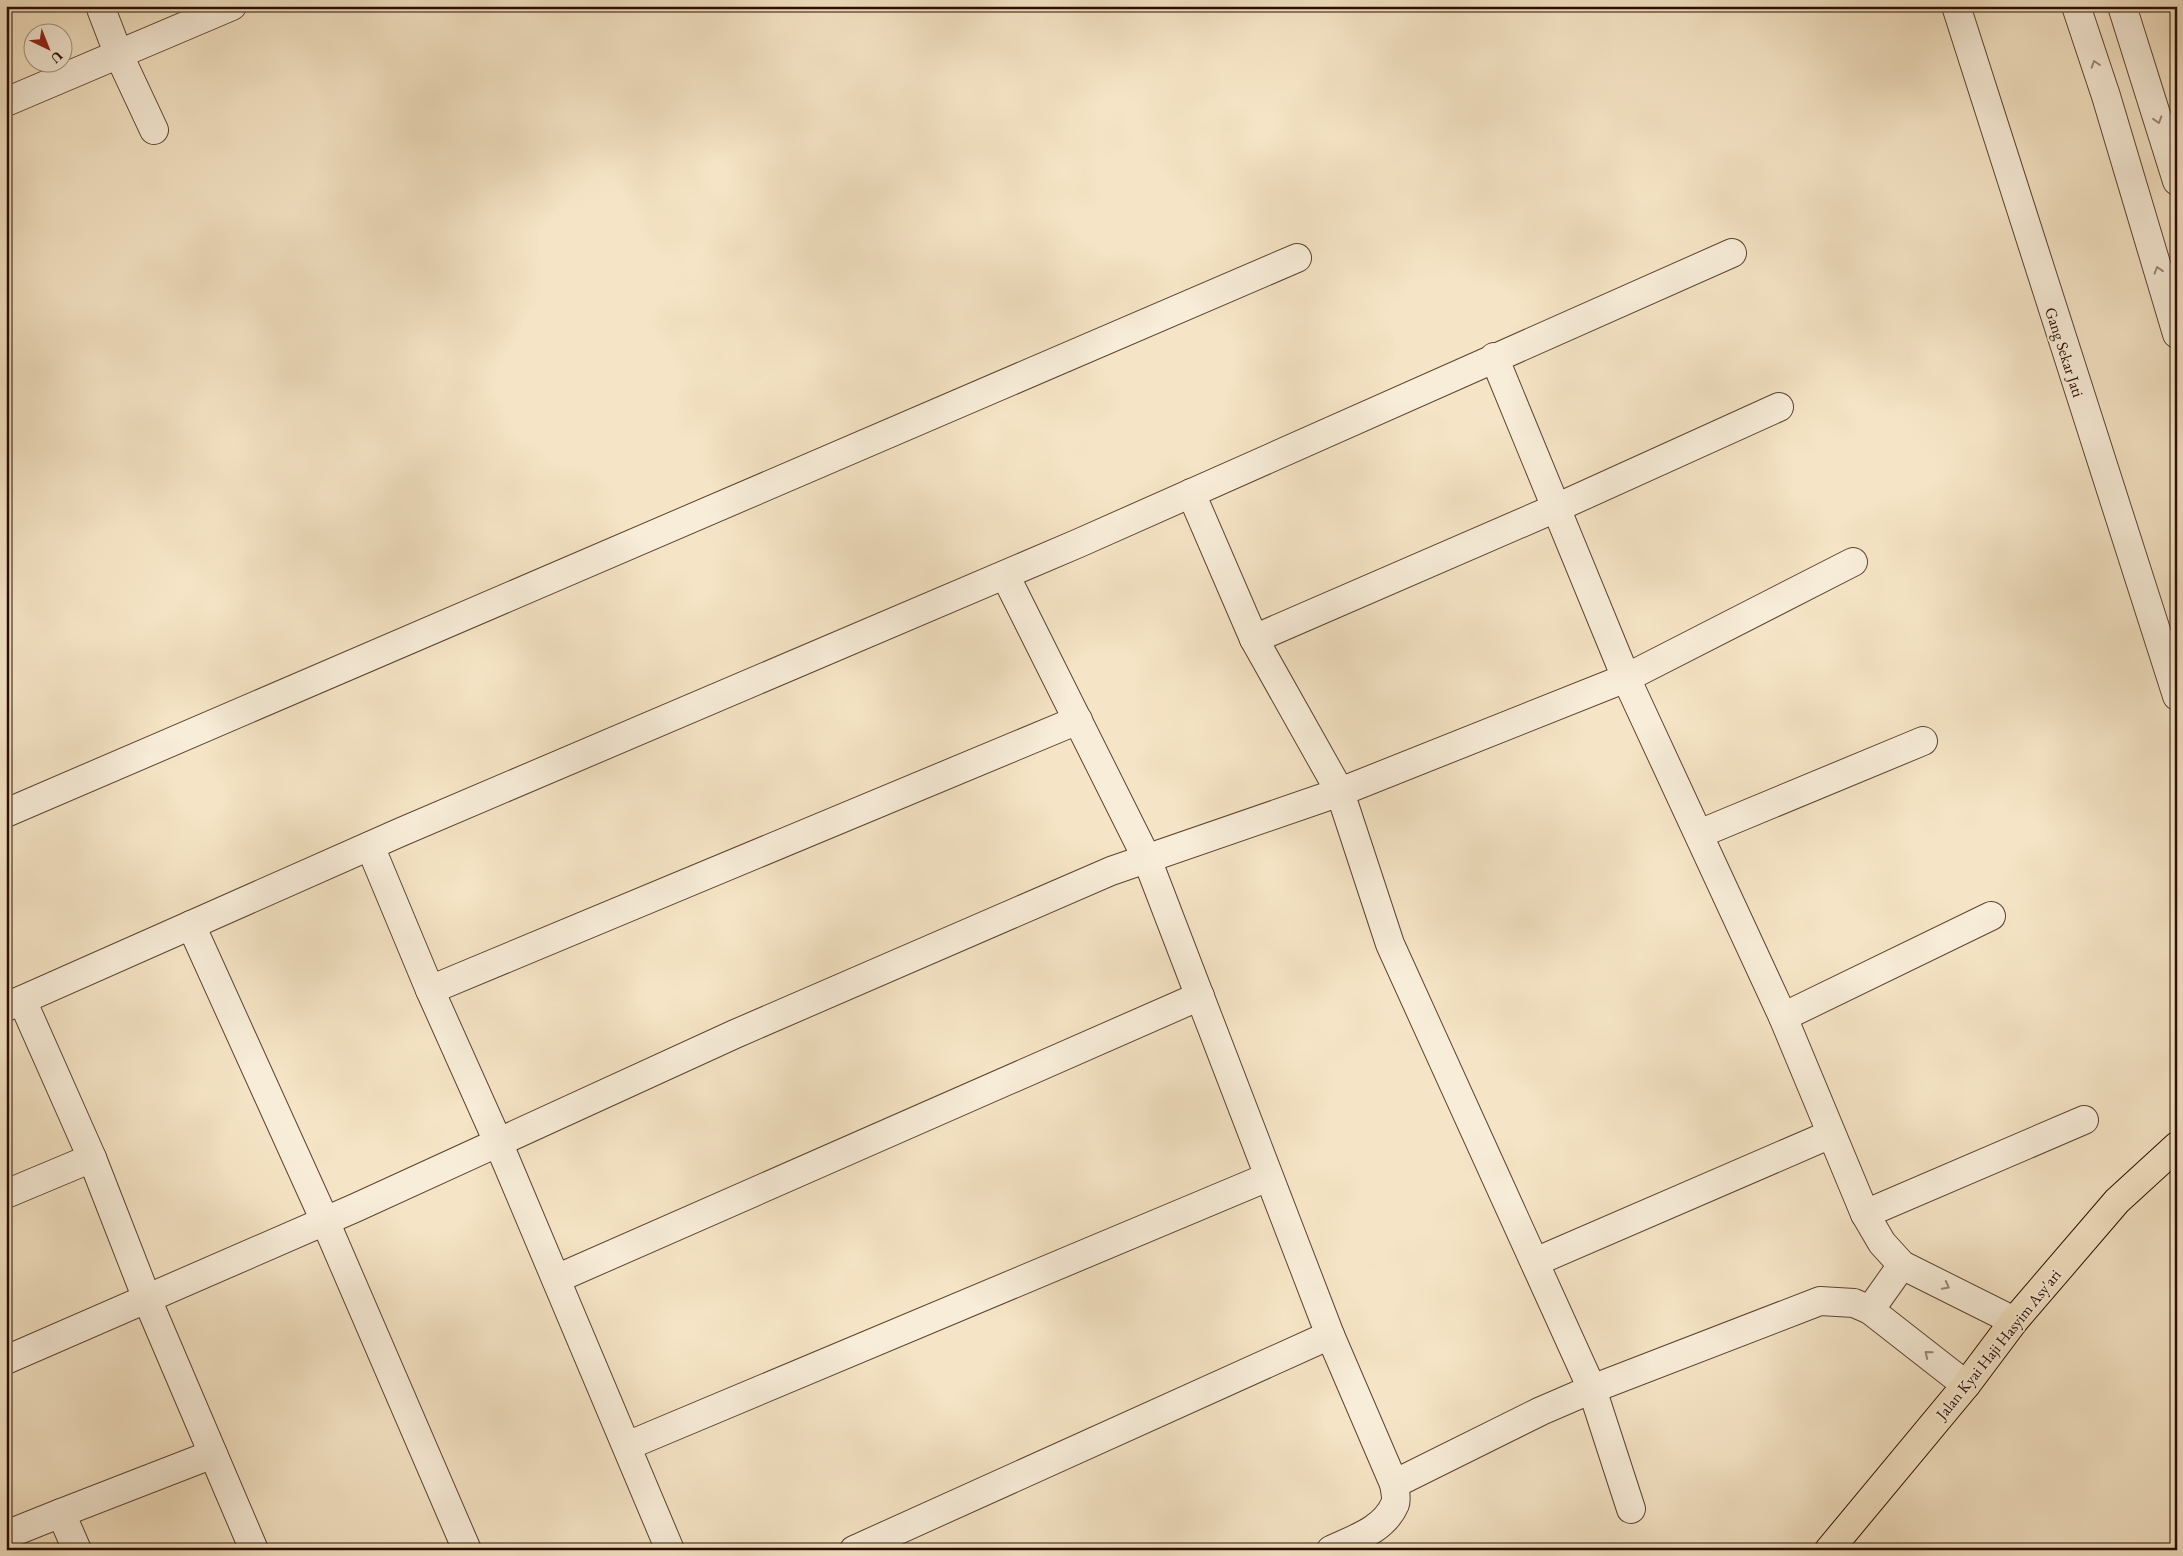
<svg xmlns="http://www.w3.org/2000/svg" width="2183" height="1556" font-family="'EB Garamond',serif">
<style>
.lines{fill:none;stroke-linecap:round;stroke-linejoin:round}
.minor-casing{stroke:#5d4331;stroke-width:30}
.trunk-casing{stroke:#2a0d00;stroke-width:30}
.minor{stroke:#f8edd9;stroke-width:28}
.trunk{stroke:#f5e4c5;stroke-width:28}
.oneway{stroke:#9b8877}
.labels{text-anchor:middle;stroke-width:4;stroke-linejoin:round;paint-order:stroke}
.street-label{font-size:16px;fill:#2a0d00;stroke:#f8edd9}
</style>
<rect width="100%" height="100%" fill="#f5e4c5"/>
<filter id="stains"><feTurbulence type="fractalNoise" baseFrequency=".004" numOctaves="4"/><feColorMatrix values="0 0 0 0 .2 0 0 0 0 .09 0 0 0 0 .02 0 0 0 .5 -.17"/></filter>
<radialGradient id="worn" r=".72"><stop offset=".6" stop-color="#630" stop-opacity="0"/><stop offset="1" stop-color="#630" stop-opacity=".3"/></radialGradient>
<g class="lines">
<!-- minor casing -->
<g class="minor-casing">
<g id="minor">
<polyline points="100,6 118,53 154,130"/>
<polyline points="1956,6 2177,696"/>
<polyline points="2076,6 2106,96 2177,334"/>
<polyline points="2122,6 2177,181"/>
<polyline points="6,102 232,6"/>
<polyline points="1494,357 1626,678 1783,1017 1865,1214 1882,1243 1902,1265 2014,1321"/>
<polyline points="1191,493 1254,639 1340,792 1390,944 1592,1389 1631,1509"/>
<path d="M1005 575 1147 859 1330 1335 1394 1484C1395 1490 1397 1499 1395 1504 1384 1530 1354 1539 1331 1550"/>
<polyline points="1254,639 1556,508 1779,407"/>
<polyline points="6,813 1297,258"/>
<polyline points="1699,834 1923,741"/>
<polyline points="370,846 430,990 498,1142 670,1550"/>
<polyline points="191,925 325,1221 467,1550"/>
<polyline points="430,990 1078,720"/>
<polyline points="22,1000 92,1158 147,1299 254,1550"/>
<polyline points="6,1007 401,832 1079,543 1732,253"/>
<polyline points="1783,1017 1991,916"/>
<polyline points="6,1194 92,1158"/>
<polyline points="1865,1214 2084,1120"/>
<polyline points="1535,1262 1831,1134"/>
<polyline points="556,1279 1200,996"/>
<polyline points="1870,1310 1902,1265"/>
<polyline points="6,1360 355,1208 735,1034 1111,871 1340,792 1626,678 1853,562"/>
<polyline points="627,1446 1268,1177"/>
<polyline points="1394,1484 1541,1411 1592,1389 1820,1301 1854,1303 1870,1310 1966,1385"/>
<polyline points="61,1513 213,1454"/>
<polyline points="6,1535 61,1513 77,1550"/>
<polyline points="854,1550 1330,1335"/>
</g>
</g>
<!-- trunk casing -->
<g class="trunk-casing">
<polyline id="trunk" points="1829,1550 1966,1385 2014,1321 2117,1201 2177,1146"/>
</g>
<!-- minor -->
<use href="#minor" class="minor"/>
<!-- trunk -->
<use href="#trunk" class="trunk"/>
</g>
<!-- one-way arrows -->
<defs><path id="oneway-chevron" d="M-2-3.5L2.5 0L-2 3.5" fill="none" stroke-width="1.6" stroke-linecap="round" stroke-linejoin="round" transform="scale(1.25)"/></defs>
<g class="oneway">
<use href="#oneway-chevron" transform="translate(2095 64) rotate(-108)"/>
<use href="#oneway-chevron" transform="translate(2158 120) rotate(73)"/>
<use href="#oneway-chevron" transform="translate(2158 270) rotate(-107)"/>
<use href="#oneway-chevron" transform="translate(1946 1286) rotate(27)"/>
<use href="#oneway-chevron" transform="translate(1928 1354) rotate(-141)"/>
</g>
<g class="labels">
<!-- street labels -->
<g class="street-label">
<text transform="translate(2065 352) rotate(72)" y="6">Gang Sekar Jati</text>
<text transform="translate(1998 1344) rotate(-51)" y="6">Jalan Kyai Haji Hasyim Asy'ari</text>
</g>
</g>
<!-- margin -->
<rect width="2183" height="1556" fill="none" stroke="#f5e4c5" stroke-width="25"/>
<rect x="8" y="8" width="2168" height="1541" fill="none" stroke="#2a0d00" stroke-width="2.5"/>
<rect x="12" y="12" width="2158" height="1531" fill="none" stroke="#2a0d00"/>
<!-- north arrow -->
<g transform="translate(48 48) rotate(137)"><circle r="24" fill="#f8edd9" stroke="#a69382"/>
<path d="M0-4L9 19L0 12L-9 19Z" fill="#8f2418"/>
<text y="-8" font-size="14" font-weight="bold" text-anchor="middle" fill="#2a0d00">U</text>
</g>
<rect width="100%" height="100%" filter="url(#stains)"/>
<rect width="100%" height="100%" fill="url(#worn)"/>
</svg>
